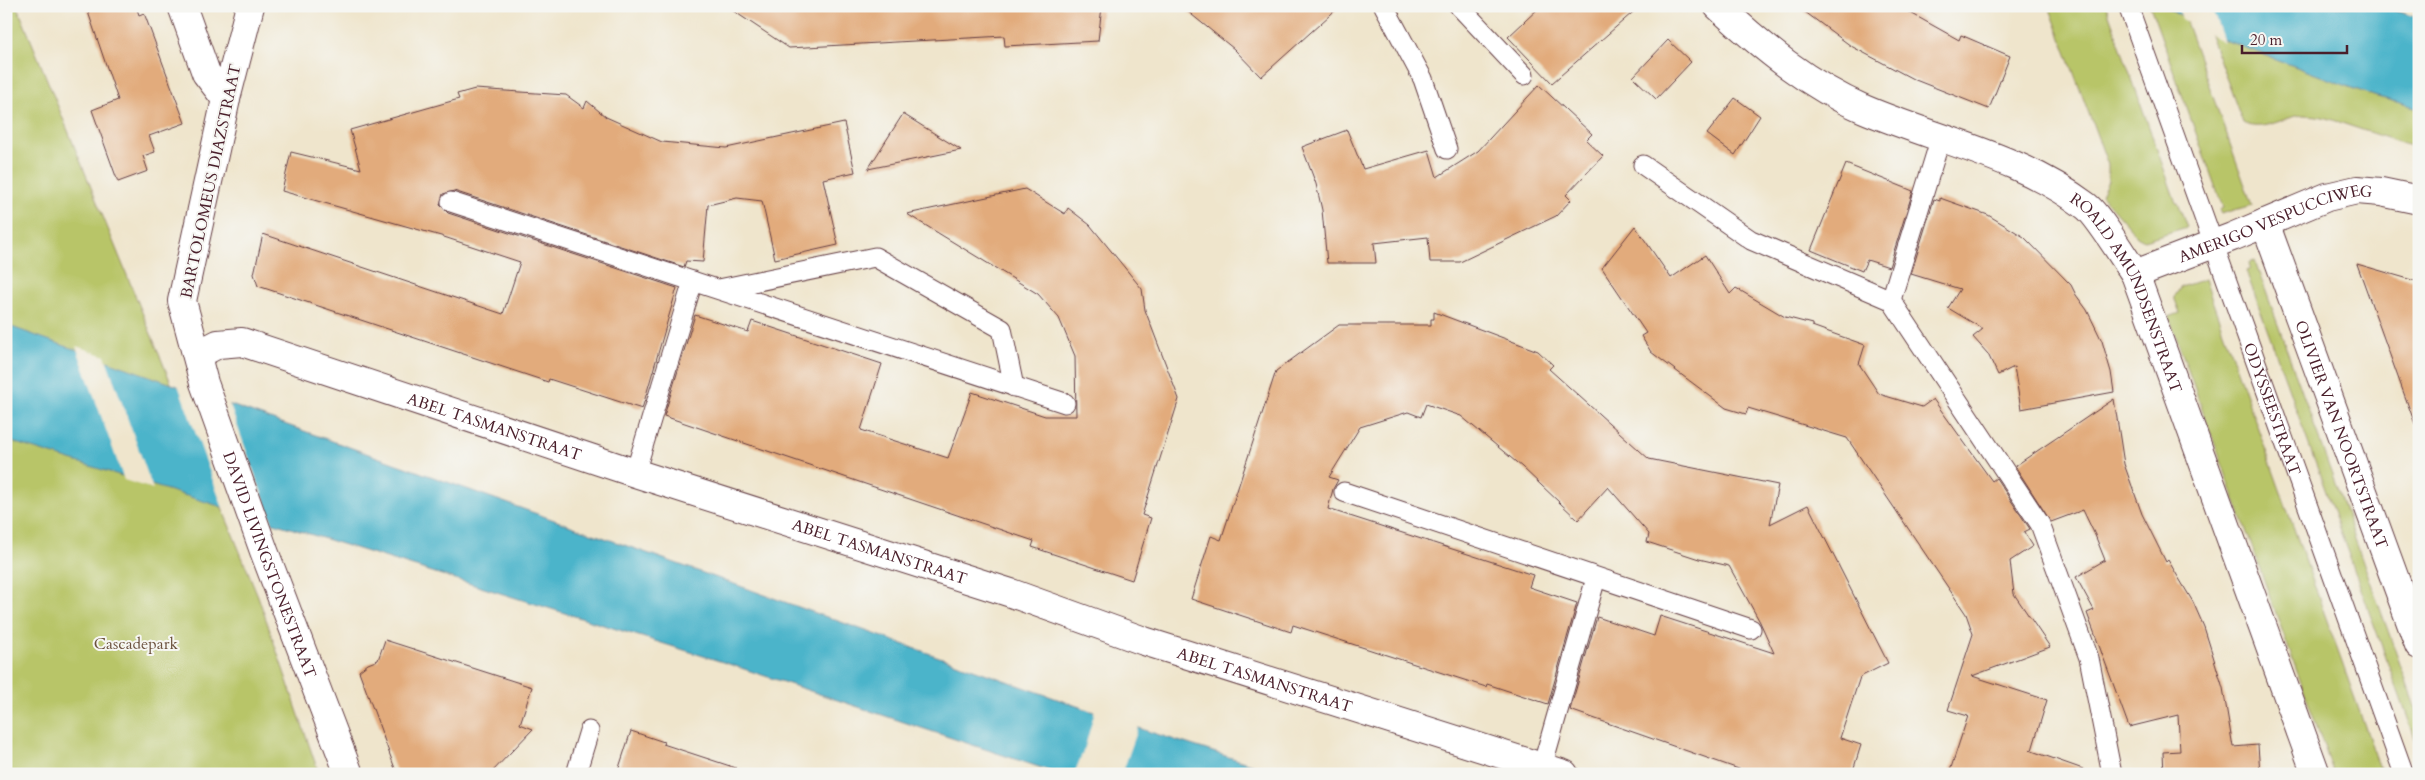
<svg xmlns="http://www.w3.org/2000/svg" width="2425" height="780" font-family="Cardo,serif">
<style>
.green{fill:#b8c568;stroke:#81724a}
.water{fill:#4cb4ca;stroke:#4b6a7a}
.pier{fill:#efe5cc}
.building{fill:#e2ab7c}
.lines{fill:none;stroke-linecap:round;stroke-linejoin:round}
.lane-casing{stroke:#633d43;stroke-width:21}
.street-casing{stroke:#633d43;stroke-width:30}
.lane{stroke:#fff;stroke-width:19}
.street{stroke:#fff;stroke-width:28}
.labels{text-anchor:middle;stroke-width:4;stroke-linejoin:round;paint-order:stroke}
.street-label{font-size:16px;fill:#4a1f2b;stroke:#f6f6f2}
.park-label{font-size:16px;fill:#6b513d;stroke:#f6f6f2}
</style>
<rect width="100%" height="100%" fill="#f6f6f2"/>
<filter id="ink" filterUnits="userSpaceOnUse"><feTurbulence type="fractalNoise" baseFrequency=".02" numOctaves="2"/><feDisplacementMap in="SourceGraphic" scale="10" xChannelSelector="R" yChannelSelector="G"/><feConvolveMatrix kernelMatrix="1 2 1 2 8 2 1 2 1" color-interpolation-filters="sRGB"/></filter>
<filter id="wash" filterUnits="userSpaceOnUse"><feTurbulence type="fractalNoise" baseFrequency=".0096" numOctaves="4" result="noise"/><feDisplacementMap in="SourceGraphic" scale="20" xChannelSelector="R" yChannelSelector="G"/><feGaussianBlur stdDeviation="1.12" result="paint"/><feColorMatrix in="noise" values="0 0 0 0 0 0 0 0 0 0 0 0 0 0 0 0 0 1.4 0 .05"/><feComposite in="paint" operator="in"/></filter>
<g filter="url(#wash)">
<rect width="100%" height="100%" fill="#efe5cc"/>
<!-- green -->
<g class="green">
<polygon points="6,6 17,6 258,596 319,774 6,774"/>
<polygon points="2049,6 2106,6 2176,203 2178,203 2187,227 2144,240 2137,236 2101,195 2108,181 2108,165"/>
<polygon points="2150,6 2163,6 2185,19 2252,205 2221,214 2219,210 2223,208"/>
<path d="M2209 32 2222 39 2374 96 2419 108V149L2327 118C2319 116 2311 115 2303 115 2283 117 2262 133 2243 123Z"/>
<polygon points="2255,261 2419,717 2419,749 2246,271 2250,269 2249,263"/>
<polygon points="2205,279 2213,303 2382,774 2334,774 2169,317 2180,313 2174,297 2181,287"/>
</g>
<!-- water -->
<g class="water">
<polygon points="2163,6 2379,6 2419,18 2419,108 2374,96 2222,39"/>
<polygon points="6,325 1150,732 1282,774 1060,774 726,663 6,440"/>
</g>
<!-- pier -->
<g class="pier">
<polygon points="2177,6 2211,6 2224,42 2182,20"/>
<polygon points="76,346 105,356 153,489 124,480"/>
<polygon points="177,382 228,400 274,527 224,511"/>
<polygon points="1095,710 1139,726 1122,774 1074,774 1085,747"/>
</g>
<g id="blocks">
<!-- building -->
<g class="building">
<polygon points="86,6 136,6 139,15 144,13 185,123 149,136 155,152 143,156 148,171 118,182 92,110 118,100"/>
<polygon points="726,6 1102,6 1098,41 1005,46 1004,36 789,48"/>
<polygon points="1181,6 1340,6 1261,77 1234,49"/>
<polygon points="1541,6 1640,6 1552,83 1508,37"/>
<polygon points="1797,6 1898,6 1959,40 1961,35 2010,56 1989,109 1913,79 1851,46"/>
<polygon points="1668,40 1691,62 1656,99 1633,77"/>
<polygon points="1539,85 1592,134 1586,140 1603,156 1566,195 1571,200 1556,216 1460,262 1430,262 1428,237 1374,243 1376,263 1327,263 1322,210 1316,184 1302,147 1347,130 1363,169 1429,150 1437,177 1478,151"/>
<polygon points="475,89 566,95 584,108 587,101 606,117 662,142 726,148 844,123 855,172 823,179 838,245 775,259 762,201 737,198 708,205 703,262 686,261 684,267 454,191 443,194 440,205 448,213 677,288 642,409 549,379 548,382 258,286 254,274 263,234 503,314 520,262 441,236 282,191 291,152 361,169 350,130 459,99 457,94"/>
<polygon points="1735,98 1760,116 1735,155 1707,134"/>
<polygon points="903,114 961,150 868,169"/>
<polygon points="1846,164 1913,191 1889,267 1867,260 1862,271 1811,250"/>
<polygon points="1025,189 1065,214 1068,208 1090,225 1142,289 1145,310 1179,399 1142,515 1151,518 1132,580 1032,547 1034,541 664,416 695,315 748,332 752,321 882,364 861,430 948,458 972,392 1045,416 1076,416 1075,356 1059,318 1038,294 907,214"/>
<polygon points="1940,198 1988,215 2024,237 2071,285 2076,295 2087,310 2102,341 2111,372 2114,392 2021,409 2014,367 1998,375 1988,354 1973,337 1983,329 1948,308 1960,289 1911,274 1934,199 1940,201"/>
<polygon points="1635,226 1671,278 1705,255 1730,294 1736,288 1785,317 1812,324 1812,326 1865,345 1859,364 1879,394 1922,407 1933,399 1992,481 1996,478 2030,529 2024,532 2033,546 2010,561 2014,594 2050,647 1972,676 2047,700 2032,750 2029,750 2083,769 2082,774 1949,774 1968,716 1948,710 1973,634 1966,614 1847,438 1748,408 1746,414 1726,408 1651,352 1641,336 1646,333 1602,268"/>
<polygon points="2357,264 2419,282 2419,424 2415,424"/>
<polygon points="1434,312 1538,351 1553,365 1549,369 1649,459 1778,485 1770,524 1808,505 1888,663 1860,677 1840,738 1861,745 1852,774 1753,774 1570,710 1597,617 1654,636 1660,616 1774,653 1760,622 1729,566 1699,559 1647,542 1649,534 1608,487 1578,520 1522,467 1461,416 1426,404 1421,417 1408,412 1360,427 1329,477 1338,480 1333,489 1328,509 1533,575 1529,587 1577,603 1548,704 1487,684 1486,687 1293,625 1291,632 1191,599 1211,536 1221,540 1276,371 1339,325 1431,325 1431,319 1434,319"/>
<polygon points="2114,399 2124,464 2142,514 2166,562 2168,560 2193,602 2204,627 2223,688 2233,747 2258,745 2260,774 2164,774 2163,752 2180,751 2178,715 2129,727 2087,613 2094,610 2076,577 2105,560 2095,535 2083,510 2051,522 2015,466"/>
<polygon points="385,640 532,687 520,724 533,729 490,774 397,774 359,671 368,664 378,660"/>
<polygon points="631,731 664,742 663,744 736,768 735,774 617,774"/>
</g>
</g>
</g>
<g filter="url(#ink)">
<use href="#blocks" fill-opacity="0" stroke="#633d43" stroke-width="1"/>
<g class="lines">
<!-- lane casing -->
<g class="lane-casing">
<g id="lane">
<polyline points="1384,6 1423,79 1447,149"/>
<polyline points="1459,6 1524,75"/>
<path id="s1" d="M2128 6 2404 774"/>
<polyline points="1643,165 1751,240 1891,300 2040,524 2089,658 2112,774"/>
<polyline points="451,202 1065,403"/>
<polyline points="719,289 875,257 1002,329 1014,387"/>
<polyline points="1891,300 1941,137"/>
<polyline points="635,473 693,281"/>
<polyline points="1344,492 1751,629"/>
<polyline points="1542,767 1596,578"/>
<polyline points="576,774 589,731"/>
</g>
</g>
<!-- street casing -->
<g class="street-casing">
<g id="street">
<polyline points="182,6 206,73 226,99"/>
<path id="s2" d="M250 6 226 99 182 301 204 383 264 551 349 774"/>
<path id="s3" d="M1718 6C1762 47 1808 85 1864 109 1939 141 2018 155 2086 206 2098 215 2124 258 2135 274L2316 774"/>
<path id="s4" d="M2265 223 2419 645"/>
<path id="s5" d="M2135 274 2232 237 2327 197 2357 190 2381 192 2419 200"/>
<path id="s6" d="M197 355 218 344 242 342 635 473 1011 593 1144 641 1564 774"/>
</g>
</g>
<!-- lane -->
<use href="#lane" class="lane"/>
<!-- street -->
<use href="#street" class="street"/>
</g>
</g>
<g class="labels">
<!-- street labels -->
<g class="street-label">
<text transform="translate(210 181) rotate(-78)" y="6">BARTOLOMEUS DIAZSTRAAT</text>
<text dy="6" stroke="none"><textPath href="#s5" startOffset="150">AMERIGO VESPUCCIWEG</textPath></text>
<text dy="6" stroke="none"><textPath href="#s3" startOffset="519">ROALD AMUNDSENSTRAAT</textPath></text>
<text dy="6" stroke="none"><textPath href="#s1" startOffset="428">ODYSSEESTRAAT</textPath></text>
<text dy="6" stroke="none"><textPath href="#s6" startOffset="314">ABEL TASMANSTRAAT</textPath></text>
<text dy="6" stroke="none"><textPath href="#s4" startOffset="225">OLIVIER VAN NOORTSTRAAT</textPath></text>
<text dy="6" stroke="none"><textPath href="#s6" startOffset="719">ABEL TASMANSTRAAT</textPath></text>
<text dy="6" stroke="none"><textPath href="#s2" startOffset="581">DAVID LIVINGSTONESTRAAT</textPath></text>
<text dy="6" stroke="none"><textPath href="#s6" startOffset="1125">ABEL TASMANSTRAAT</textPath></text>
</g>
<!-- park labels -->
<g class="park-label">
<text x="136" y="649">Cascadepark</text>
</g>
</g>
<!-- margin -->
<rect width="2425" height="780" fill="none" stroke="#f6f6f2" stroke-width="25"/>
<!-- scale -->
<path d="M2242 45v8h105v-8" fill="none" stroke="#4a1f2b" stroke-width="2.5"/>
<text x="2250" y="45" font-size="15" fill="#4a1f2b" stroke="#f6f6f2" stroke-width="4" paint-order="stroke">20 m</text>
</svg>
